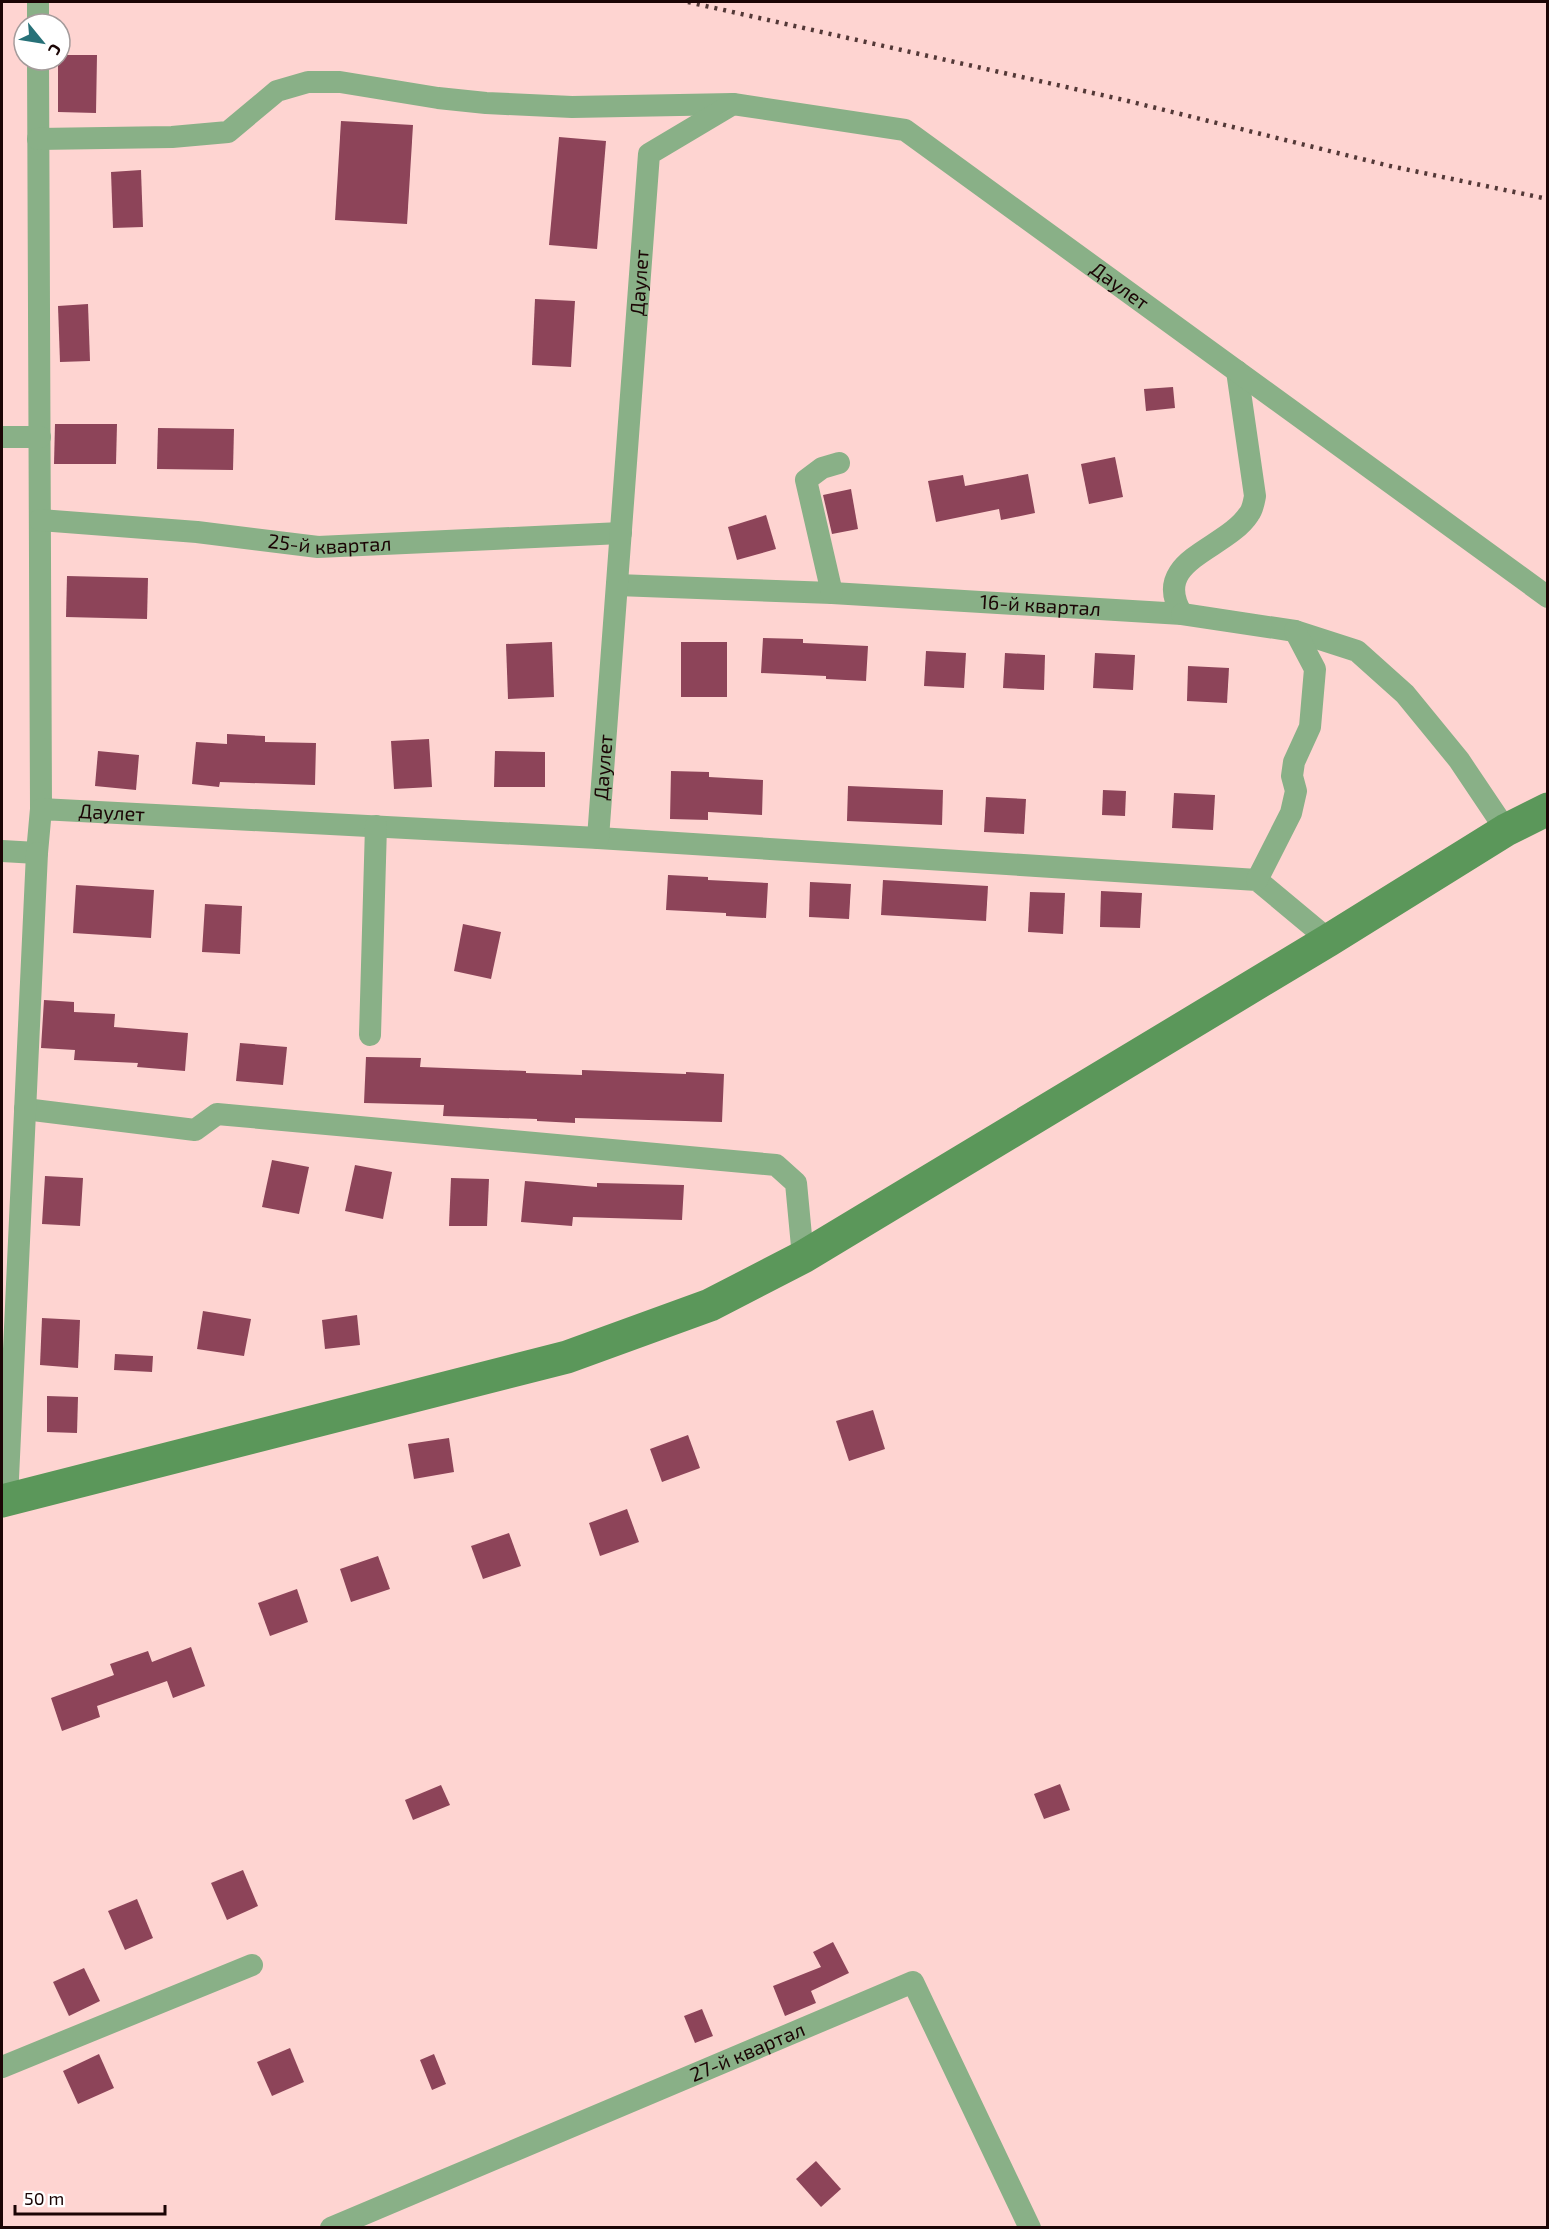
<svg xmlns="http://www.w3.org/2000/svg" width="1549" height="2229" font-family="'Exo 2',sans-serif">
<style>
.building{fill:#8d4459}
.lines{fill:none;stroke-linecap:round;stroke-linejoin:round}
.street{stroke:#89b087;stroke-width:22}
.secondary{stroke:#5b975a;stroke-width:33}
.rail{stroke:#533837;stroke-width:4.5;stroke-dasharray:3 6;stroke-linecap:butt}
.labels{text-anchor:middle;stroke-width:6;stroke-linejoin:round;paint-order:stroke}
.street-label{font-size:20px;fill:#1b0505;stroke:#fff}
</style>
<rect width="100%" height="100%" fill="#fed4d1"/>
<!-- building -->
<g class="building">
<polygon points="60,55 97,55 96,113 58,112 58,60 60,60"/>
<polygon points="341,121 413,125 407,224 335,220"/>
<polygon points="559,137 606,141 597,249 549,245"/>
<polygon points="141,170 143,227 113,228 111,172"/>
<polygon points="535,299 575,301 571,367 532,365"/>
<polygon points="88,304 90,361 60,362 58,306"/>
<polygon points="1173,387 1175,408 1146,411 1144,389"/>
<polygon points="55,424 117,424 116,464 54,464"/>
<polygon points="158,428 234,429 233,470 157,469"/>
<polygon points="1115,457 1123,497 1089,504 1081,464"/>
<polygon points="1028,474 1035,513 1001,520 999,509 936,522 928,481 963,475 965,486"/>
<polygon points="851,489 858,529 832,534 823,495"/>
<polygon points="766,515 776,549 737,560 728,527"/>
<polygon points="67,576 148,578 147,619 66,617"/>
<polygon points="763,638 803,639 803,643 868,646 866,681 826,679 826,676 761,673"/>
<polygon points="552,642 554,697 508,699 506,644"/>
<rect x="681" y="642" width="46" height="55"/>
<polygon points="926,651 966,653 964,688 924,686"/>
<polygon points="1005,653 1045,655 1044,690 1003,688"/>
<polygon points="1095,653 1135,655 1133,690 1093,688"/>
<polygon points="1188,666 1229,668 1227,703 1187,701"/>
<polygon points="227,734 265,736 265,742 316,743 315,785 220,782 219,787 192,784 196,742 227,744"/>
<polygon points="429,739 432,787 394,789 391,741"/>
<polygon points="98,751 139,755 136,790 95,786"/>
<polygon points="495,751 545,752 545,787 494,787"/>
<polygon points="671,771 709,772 709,777 763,780 762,815 708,812 708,820 670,819"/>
<polygon points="848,786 943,790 942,825 847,821"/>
<polygon points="1103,790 1126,791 1125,816 1102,815"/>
<polygon points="1174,793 1215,795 1213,830 1172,828"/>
<polygon points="986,797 1026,799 1024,834 984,832"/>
<polygon points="668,875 708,877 708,880 768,883 766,918 726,916 726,913 666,910"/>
<polygon points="883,880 988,886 986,921 881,915"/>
<polygon points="810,882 851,884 849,919 809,917"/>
<polygon points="76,885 154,890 151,938 73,933"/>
<polygon points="1101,891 1142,893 1140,928 1100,927"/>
<polygon points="1030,892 1065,893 1063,934 1028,932"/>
<polygon points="205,904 242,906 240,954 202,952"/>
<polygon points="463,924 501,932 491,979 454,971"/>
<polygon points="44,1000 74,1002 74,1012 115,1014 114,1027 188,1033 185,1071 137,1067 138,1063 74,1060 75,1050 41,1048"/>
<polygon points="240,1043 287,1047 283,1085 236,1081"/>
<polygon points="366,1057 421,1058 420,1067 526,1071 526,1073 582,1075 582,1070 686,1074 686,1072 724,1074 722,1122 575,1118 575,1123 537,1121 537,1119 443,1116 444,1105 364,1103"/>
<polygon points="272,1160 309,1167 299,1214 262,1207"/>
<polygon points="355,1165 392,1172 383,1219 345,1211"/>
<polygon points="45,1176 83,1178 80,1226 42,1224"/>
<polygon points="451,1178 489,1179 487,1226 449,1226"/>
<polygon points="525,1181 597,1187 597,1183 684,1185 682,1220 573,1217 572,1226 521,1222"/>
<polygon points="203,1311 251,1319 244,1356 197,1349"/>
<polygon points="357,1315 360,1345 325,1349 322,1320"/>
<polygon points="42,1318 80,1320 78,1368 40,1365"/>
<polygon points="115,1354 153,1356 152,1372 114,1370"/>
<polygon points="47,1396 78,1397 77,1433 47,1432"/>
<polygon points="873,1410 885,1449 849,1461 836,1421"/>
<polygon points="688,1435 700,1468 662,1482 650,1449"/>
<polygon points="449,1438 454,1472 414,1479 408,1444"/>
<polygon points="627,1509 639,1542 600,1556 589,1523"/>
<polygon points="509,1533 521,1566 483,1579 471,1546"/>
<polygon points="378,1556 390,1589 351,1602 340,1569"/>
<polygon points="297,1589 308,1622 270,1636 258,1603"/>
<polygon points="191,1647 205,1686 173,1698 167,1681 97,1706 100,1717 62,1731 51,1698 114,1675 110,1664 148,1651 152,1662"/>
<polygon points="1060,1784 1070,1810 1044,1819 1034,1794"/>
<polygon points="441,1785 450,1805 413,1820 405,1800"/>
<polygon points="243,1870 258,1906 227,1920 211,1883"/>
<polygon points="137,1899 153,1938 125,1950 108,1911"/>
<polygon points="833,1942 849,1973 811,1991 816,2003 785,2016 773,1986 821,1967 813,1952"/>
<polygon points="84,1968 100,2001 69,2016 53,1982"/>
<polygon points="702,2009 713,2036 695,2043 684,2016"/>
<polygon points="290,2048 304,2082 272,2096 257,2062"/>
<polygon points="99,2054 114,2088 78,2104 63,2071"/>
<polygon points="434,2054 446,2084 432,2090 420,2060"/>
<polygon points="816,2161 841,2189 821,2207 796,2179"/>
</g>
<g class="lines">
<!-- street -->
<g class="street">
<polyline points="38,2 38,24"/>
<polyline points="38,60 41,809"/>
<polyline points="38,139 172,137 228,132 277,91 308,82 340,82 438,98 486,103 572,107 733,104"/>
<polyline points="2,437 40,437"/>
<path id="s1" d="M40 520 197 532 318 547 621 533"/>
<path id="s2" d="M617 585 832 593 1182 614C1149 560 1226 550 1249 514 1253 509 1254 501 1255 496L1237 371"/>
<polyline points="832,593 806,480 822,468 839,463"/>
<polyline points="1182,614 1295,631 1357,651 1405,694 1459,760 1506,830"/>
<polyline points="598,838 1257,880 1329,940"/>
<path id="s3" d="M2 851 37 853 41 809 598 838 649 154 733 104 905 130 1548 597"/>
<polyline points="1257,880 1291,813 1296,791 1292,776 1294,762 1310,727 1315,669 1295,631"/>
<polyline points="370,1035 376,826"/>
<polyline points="25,1109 195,1130 217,1114 776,1165 796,1183 803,1257"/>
<polyline points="7,1500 37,853"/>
<polyline points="2,2067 252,1965"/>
<path id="s4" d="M331 2228 913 1982 1030 2228"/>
</g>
<!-- secondary -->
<polyline class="secondary" points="2,1501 567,1357 710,1305 803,1257 1329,940 1506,830 1548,809"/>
<!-- rail -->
<polyline class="rail" points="688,2 1124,100 1390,166 1548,199"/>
</g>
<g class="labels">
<!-- street labels -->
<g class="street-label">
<text dy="7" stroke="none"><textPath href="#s3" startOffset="1194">Даулет</textPath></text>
<text dy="7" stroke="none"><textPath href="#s3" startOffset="1860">Даулет</textPath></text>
<text dy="7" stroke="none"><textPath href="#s1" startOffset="291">25-й квартал</textPath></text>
<text dy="7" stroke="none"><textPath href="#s2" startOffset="424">16-й квартал</textPath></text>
<text dy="7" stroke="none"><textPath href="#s3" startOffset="708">Даулет</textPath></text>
<text dy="7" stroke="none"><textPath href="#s3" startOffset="150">Даулет</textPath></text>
<text dy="7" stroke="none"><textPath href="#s4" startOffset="452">27-й квартал</textPath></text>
</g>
</g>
<!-- border -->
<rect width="1549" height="2229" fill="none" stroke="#1b0505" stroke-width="6"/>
<!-- north arrow -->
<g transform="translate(42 42) rotate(120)"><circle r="28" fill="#ffffff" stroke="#a49b9b" stroke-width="1.5"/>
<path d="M0-4.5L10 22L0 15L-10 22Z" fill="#277178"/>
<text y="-9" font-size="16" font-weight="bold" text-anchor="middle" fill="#1b0505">С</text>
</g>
<!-- scale -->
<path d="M15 2205v9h150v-9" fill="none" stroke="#1b0505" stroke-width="3"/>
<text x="24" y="2205" font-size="18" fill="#1b0505" stroke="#ffffff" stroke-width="4.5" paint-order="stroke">50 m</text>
</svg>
